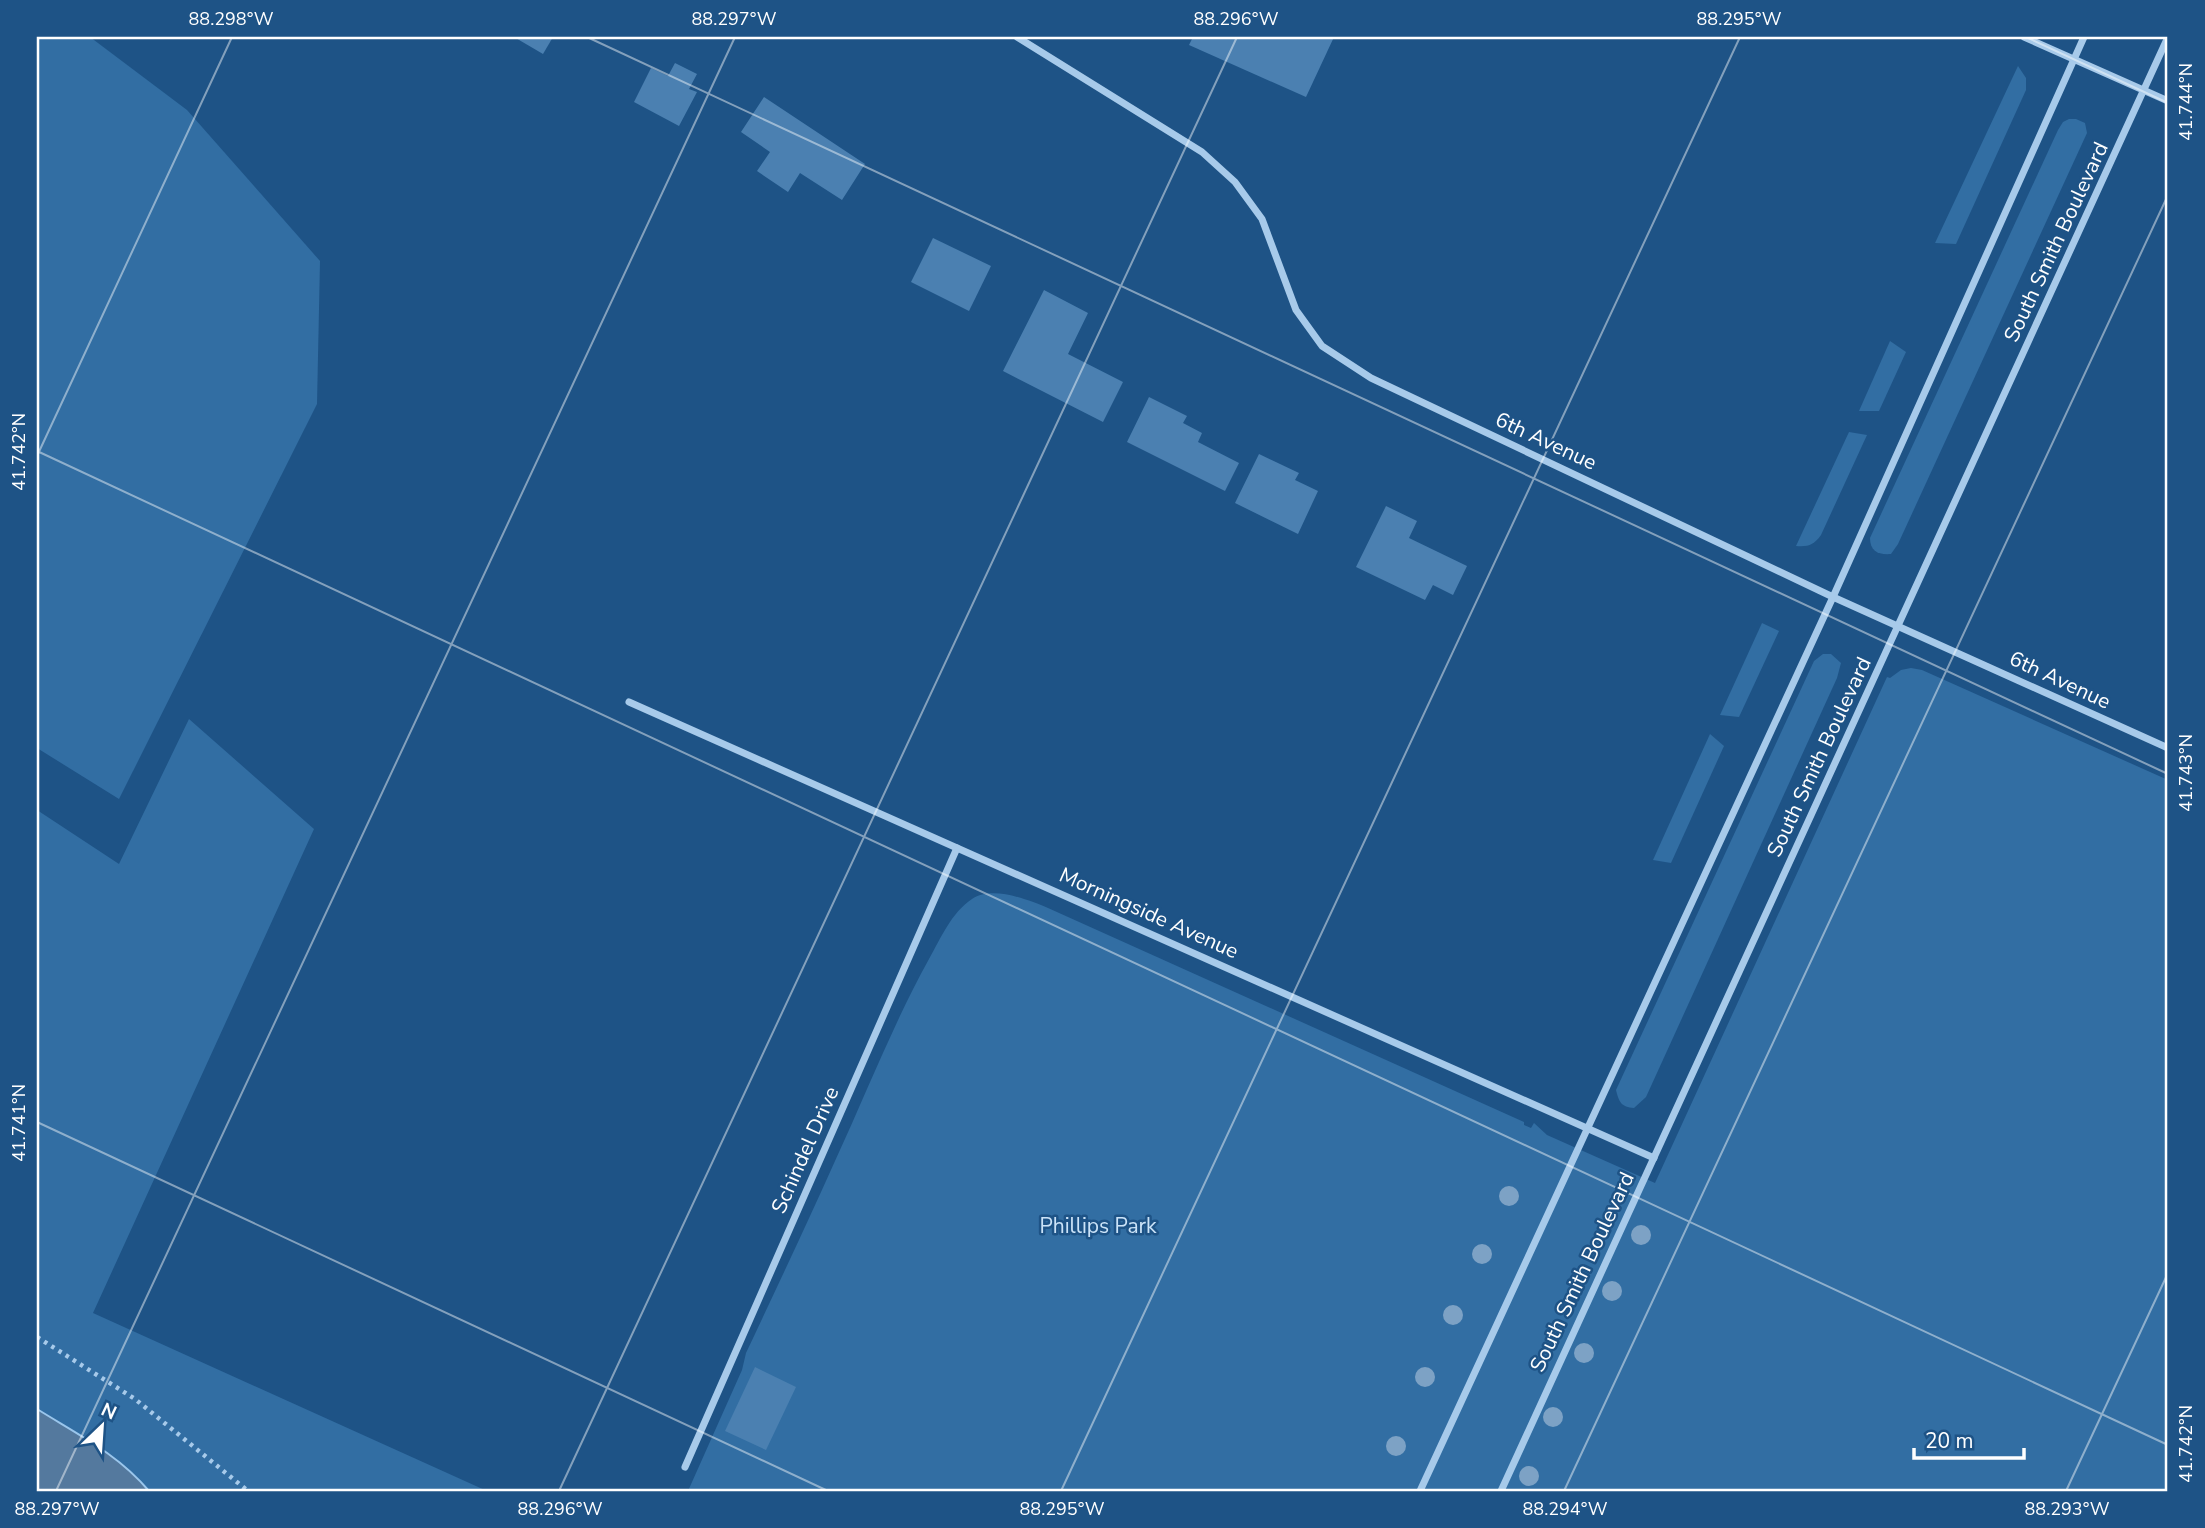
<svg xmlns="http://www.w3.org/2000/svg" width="2205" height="1528" font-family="'Nunito Sans',sans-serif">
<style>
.green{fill:#326ea3}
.water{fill:#54799e;stroke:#9ac6ec;stroke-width:2}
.building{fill:#4b80b1}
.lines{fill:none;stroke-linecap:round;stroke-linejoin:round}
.path{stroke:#a7caea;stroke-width:4.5;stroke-dasharray:3.5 5;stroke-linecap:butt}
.minor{stroke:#a7caea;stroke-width:7}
.tree{fill:#7da2c5}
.ticks{fill:none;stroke:#fff;stroke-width:2;stroke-opacity:0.45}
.labels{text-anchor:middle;stroke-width:5;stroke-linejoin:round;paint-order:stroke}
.street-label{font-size:21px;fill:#fff;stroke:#1e5386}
.park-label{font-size:21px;fill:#cbe3f8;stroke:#1e5386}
.neatline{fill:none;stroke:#fff;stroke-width:2.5}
.ticks-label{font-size:18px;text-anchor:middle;fill:#fff}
</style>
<rect width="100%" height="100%" fill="#1e5386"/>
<!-- green -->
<g class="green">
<polygon points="37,37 90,37 187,110 320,261 317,404 119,799 37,748"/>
<polygon points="2018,66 2026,78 2026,90 1956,244 1935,243"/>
<path d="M2069 119H2076L2085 123 2087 133 1898 544 1891 554C1878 555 1870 551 1870 538L2058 130 2063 122Z"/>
<polygon points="1890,341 1906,352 1879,411 1859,411"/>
<path d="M1849 432 1867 435 1821 535C1814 545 1808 547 1796 546Z"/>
<polygon points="1762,623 1779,631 1739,717 1720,715"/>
<path d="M1823 654H1831L1841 663 1837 678 1646 1097 1634 1108C1621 1107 1619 1102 1616 1090L1814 661Z"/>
<path d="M1911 668 1922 670 2168 780V1491H688L742 1370 746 1353C776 1289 806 1226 835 1161 866 1094 893 1024 929 959 941 938 951 913 972 899 993 885 1028 900 1048 908L1524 1122V1125L1531 1128 1534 1123 1547 1135 1655 1183 1887 677 1890 678 1901 670Z"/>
<path d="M189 719 314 829 93 1313 487 1491H149C118 1454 77 1433 37 1409V810L119 864Z"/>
<polygon points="1710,734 1724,746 1671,863 1653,860"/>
</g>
<!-- water -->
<path class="water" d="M37 1409C77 1434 118 1454 149 1491H37Z"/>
<!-- building -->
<g class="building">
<polygon points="514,37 553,37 543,54"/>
<polygon points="1193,37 1334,37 1306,97 1189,45"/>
<polygon points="675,63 697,74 689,89 697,92 679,126 634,102 651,68 668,76"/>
<polygon points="764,97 865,164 842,200 800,173 788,192 757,171 770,152 741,132"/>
<polygon points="933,238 991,266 969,311 911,282"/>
<polygon points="1044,290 1088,313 1068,354 1123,382 1103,422 1003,371"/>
<polygon points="1149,397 1187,416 1183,423 1202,433 1198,442 1239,463 1225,491 1127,442"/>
<polygon points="1259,454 1299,473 1295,480 1318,491 1298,534 1235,503"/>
<polygon points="1386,506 1417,521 1409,538 1467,566 1453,595 1433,585 1425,600 1356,567"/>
<polygon points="755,1367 796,1387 766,1450 725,1431"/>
</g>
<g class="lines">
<!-- path -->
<polyline class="path" points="37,1337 135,1399 248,1491"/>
<!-- minor -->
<g class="minor">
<polyline points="1017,37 1202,152 1235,182 1262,219 1296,310 1322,346 1371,378 1833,597 2168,748"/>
<polyline points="2024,37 2168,101"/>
<polyline points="629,702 1654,1158"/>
<polyline points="685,1467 957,848"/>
<polyline points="1420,1491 1833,597 2084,37"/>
<polyline points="1501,1491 2168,37"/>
</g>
</g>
<!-- trees -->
<g class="tree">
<circle cx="1509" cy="1196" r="10"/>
<circle cx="1641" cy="1235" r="10"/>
<circle cx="1482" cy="1254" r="10"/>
<circle cx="1612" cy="1291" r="10"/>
<circle cx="1453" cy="1315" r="10"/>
<circle cx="1584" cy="1353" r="10"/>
<circle cx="1425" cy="1377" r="10"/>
<circle cx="1553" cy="1417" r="10"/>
<circle cx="1396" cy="1446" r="10"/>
<circle cx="1529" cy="1476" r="10"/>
</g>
<!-- ticks -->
<path class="ticks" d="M587 37 2168 774M2026 37 2168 103M37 451 2168 1445M37 456 232 37M37 1122 828 1491M56 1491 735 37M559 1491 1237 37M1061 1491 1740 37M1564 1491 2168 195M2066 1491 2168 1273"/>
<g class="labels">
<!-- street labels -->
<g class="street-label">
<text transform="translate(2056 242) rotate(-65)" y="7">South Smith Boulevard</text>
<text transform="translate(1546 441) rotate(25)" y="7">6th Avenue</text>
<text transform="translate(2060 680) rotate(25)" y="7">6th Avenue</text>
<text transform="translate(1819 757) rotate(-65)" y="7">South Smith Boulevard</text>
<text transform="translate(1149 913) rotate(24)" y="7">Morningside Avenue</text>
<text transform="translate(805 1150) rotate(-66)" y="7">Schindel Drive</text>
<text transform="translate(1582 1272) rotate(-65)" y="7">South Smith Boulevard</text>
</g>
<!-- park labels -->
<g class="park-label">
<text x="1098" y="1233">Phillips Park</text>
</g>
</g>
<!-- border -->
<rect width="2205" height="1528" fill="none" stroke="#1e5386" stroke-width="77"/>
<!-- north arrow -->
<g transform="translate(102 1426) rotate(25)" stroke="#1e5386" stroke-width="5" paint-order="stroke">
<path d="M0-5L12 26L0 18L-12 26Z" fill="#ffffff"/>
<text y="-10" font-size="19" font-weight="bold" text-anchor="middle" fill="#ffffff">N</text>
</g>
<!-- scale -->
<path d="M1914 1448v10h110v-10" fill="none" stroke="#ffffff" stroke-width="3.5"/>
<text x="1925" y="1448" font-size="21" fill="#ffffff" stroke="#1e5386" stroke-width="5" paint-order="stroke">20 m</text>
<rect x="38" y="38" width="2128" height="1452" class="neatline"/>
<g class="ticks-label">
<text x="231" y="25">88.298°W</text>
<text x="734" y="25">88.297°W</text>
<text x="1236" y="25">88.296°W</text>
<text x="1739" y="25">88.295°W</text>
<text transform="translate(2186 102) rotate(-90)" y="6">41.744°N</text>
<text transform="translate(19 452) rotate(-90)" y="6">41.742°N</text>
<text transform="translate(2186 773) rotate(-90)" y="6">41.743°N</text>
<text transform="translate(19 1123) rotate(-90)" y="6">41.741°N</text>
<text transform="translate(2186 1444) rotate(-90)" y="6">41.742°N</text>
<text x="57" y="1515">88.297°W</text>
<text x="560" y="1515">88.296°W</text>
<text x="1062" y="1515">88.295°W</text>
<text x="1565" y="1515">88.294°W</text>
<text x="2067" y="1515">88.293°W</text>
</g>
</svg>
